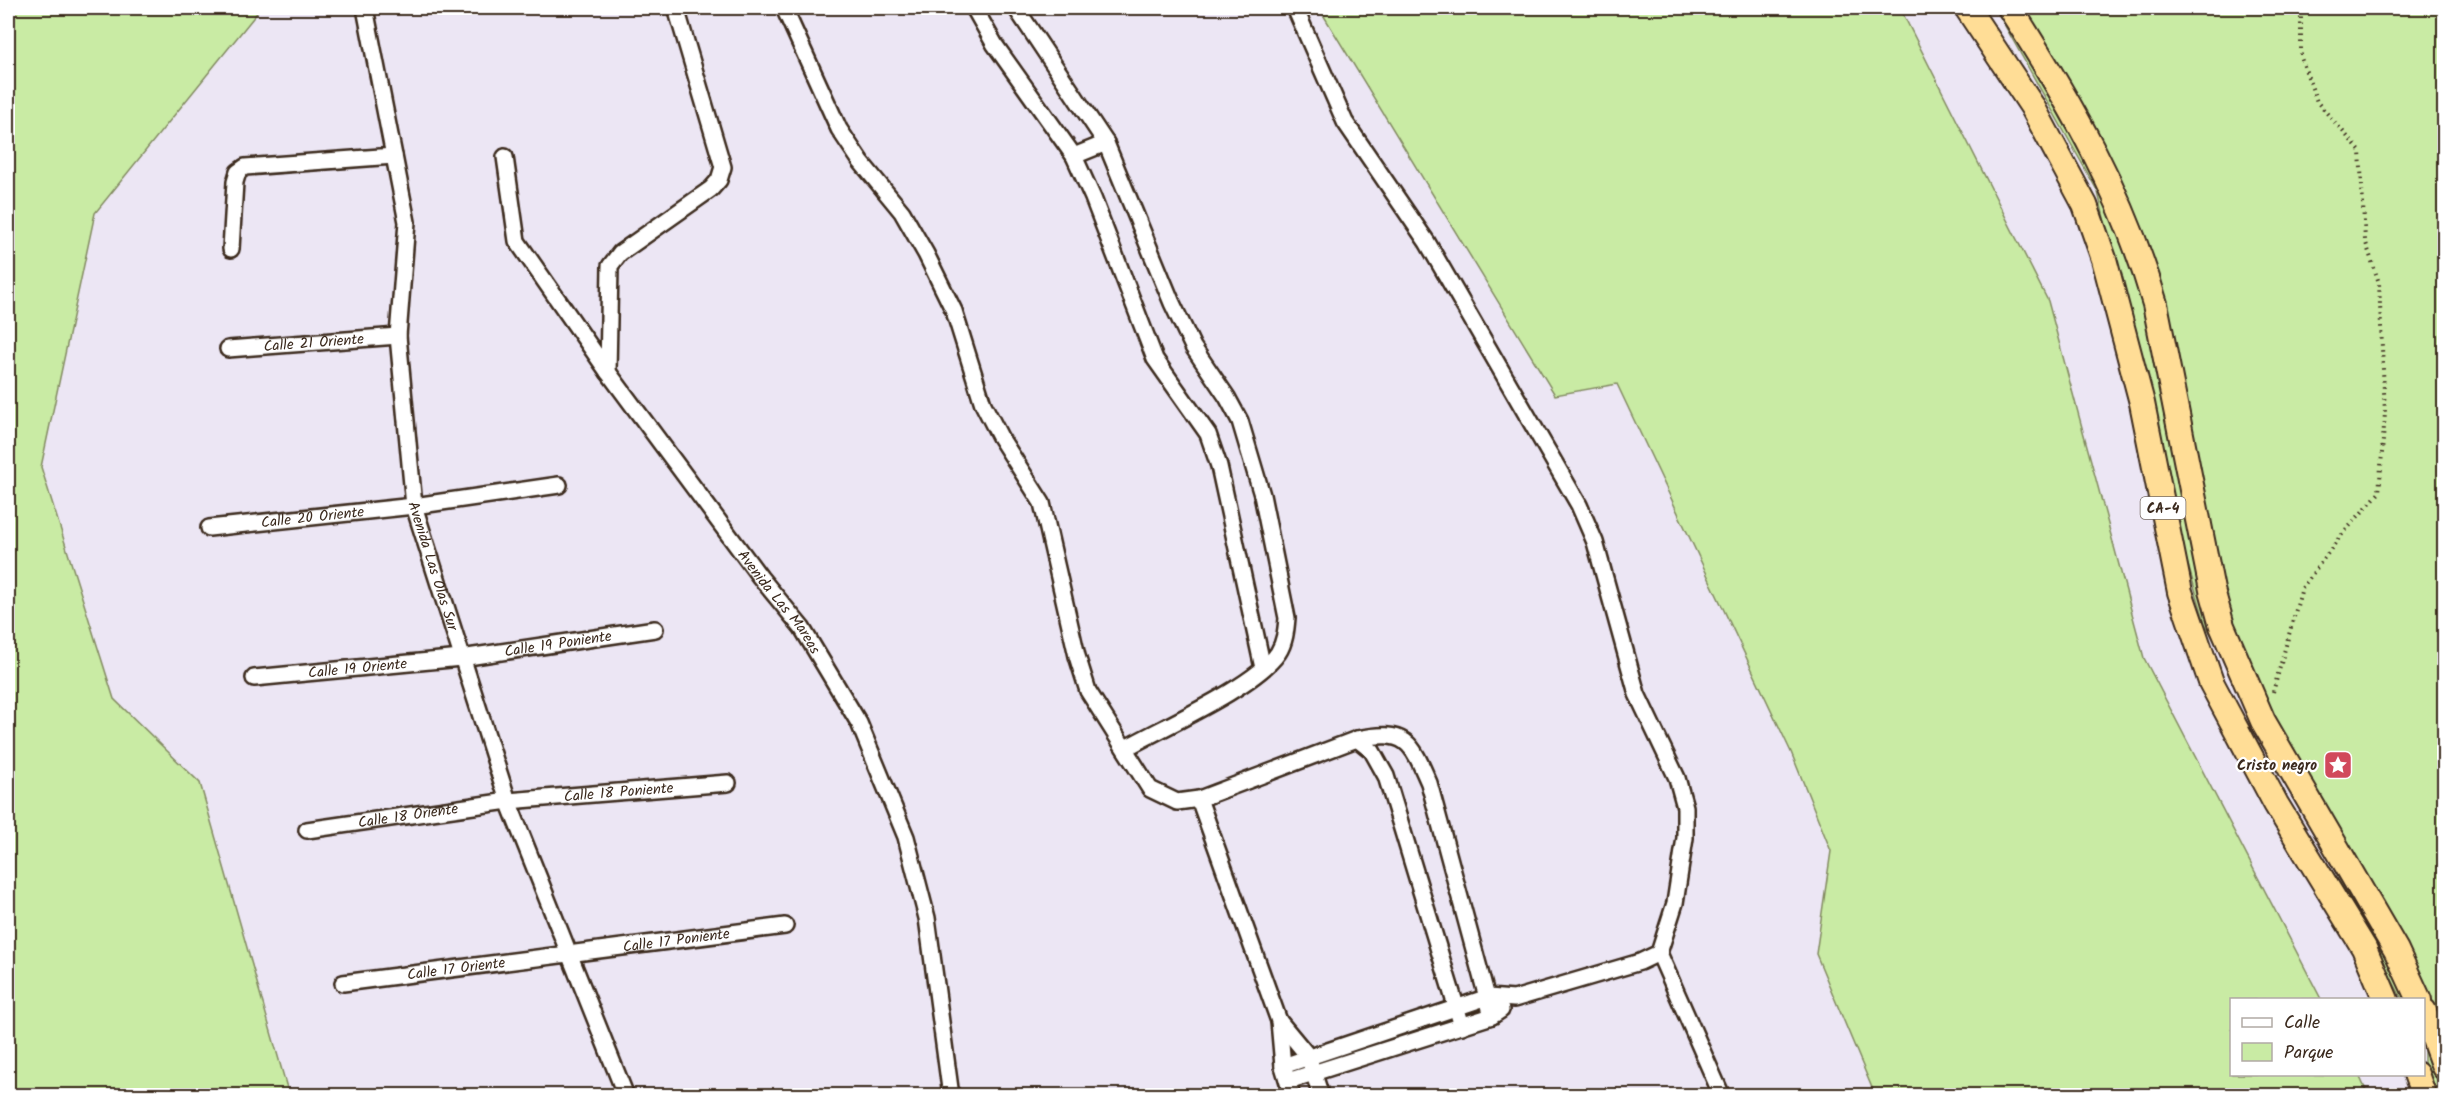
<svg xmlns="http://www.w3.org/2000/svg" width="2452" height="1103" font-family="Kalam,sans-serif">
<style>
.green{fill:#c9eba4;stroke:#828a61;stroke-width:1.5}
.lines{fill:none;stroke-linecap:round;stroke-linejoin:round}
.minor-casing{stroke:#3b2a1e;stroke-width:20}
.trunk-casing{stroke:#3b2a1e;stroke-width:28}
.path{stroke:#3b2a1e;stroke-width:4;stroke-dasharray:1.5 4.5;stroke-linecap:butt}
.minor{stroke:#fff;stroke-width:15}
.trunk{stroke:#ffdd96;stroke-width:24}
.labels{text-anchor:middle;stroke-width:4.5;stroke-linejoin:round;paint-order:stroke}
.shield{fill:#fff;stroke:#766a62;stroke-width:1.5}
.shield-label{font-size:14px;font-weight:bold;fill:#3b2a1e}
.street-label{font-size:15px;fill:#3b2a1e;stroke:#fff}
.poi-label{font-size:15px;font-weight:bold;fill:#3b2a1e;stroke:#fff;text-anchor:end}
</style>
<rect width="100%" height="100%" fill="#ece6f4"/>
<filter id="ink" filterUnits="userSpaceOnUse"><feTurbulence type="fractalNoise" baseFrequency=".0167" numOctaves="2"/><feDisplacementMap in="SourceGraphic" scale="12" xChannelSelector="R" yChannelSelector="G"/><feConvolveMatrix kernelMatrix="1 2 1 2 8 2 1 2 1" color-interpolation-filters="sRGB"/></filter>
<g filter="url(#ink)">
<!-- green -->
<g class="green">
<polygon points="8,8 257,8 257,13 95,213 41,467 114,699 200,783 289,1095 8,1095"/>
<polygon points="1319,8 1900,8 2048,301 2144,658 2321,999 2232,1000 2232,1074 2359,1075 2368,1095 1875,1095 1816,954 1831,851 1791,752 1617,384 1555,395"/>
<polygon points="1995,8 2444,8 2444,1095 2432,1095 2424,1062 2424,1000 2402,999 2205,623 2168,497 2098,192"/>
</g>
<g class="lines">
<!-- minor casing -->
<g class="minor-casing">
<g id="minor">
<path id="s1" d="M365 8 407 222 398 336 414 506 508 801 626 1096"/>
<path d="M784 8 839 129 861 162 902 212 926 254 954 311 983 404 1000 437 1042 503 1077 656 1088 691 1150 789 1177 802 1199 799 1357 739C1406 729 1411 741 1429 783L1492 1016"/>
<polyline points="974,8 995,45 1074,156 1093,198 1155,359 1208,434 1219,466 1263,668"/>
<path d="M1016 8 1106 143 1172 303 1193 347 1227 397 1240 421 1262 495 1287 618C1286 630 1285 642 1278 653 1256 686 1163 727 1126 748"/>
<polyline points="1074,156 1106,143"/>
<path id="s2" d="M505 157 517 241 608 372 760 577 802 628 859 723 906 837 927 918 951 1096"/>
<polyline points="231,249 235,182 238,172 245,167 394,156"/>
<path id="s3" d="M228 349 398 336"/>
<polyline points="608,372 610,266 620,253 711,189 719,180 723,167 676,8"/>
<path id="s4" d="M209 528 414 506 559 485"/>
<path id="s5" d="M254 678 461 658 655 629"/>
<polyline points="1357,739 1372,751 1386,776 1462,1026"/>
<polyline points="1199,799 1279,1021 1283,1066 1292,1096"/>
<path id="s6" d="M307 830 508 801 728 783"/>
<polyline points="1659,953 1722,1096"/>
<path id="s7" d="M343 983 785 926"/>
<polyline points="1279,1021 1308,1056 1321,1096"/>
<polyline points="1283,1066 1488,997 1514,999 1640,962 1659,953 1675,903 1685,838 1685,807 1677,778 1637,694 1595,542 1579,505 1427,242 1345,122 1295,8"/>
<polyline points="1288,1081 1492,1016 1501,1010"/>
</g>
</g>
<!-- trunk casing -->
<g class="trunk-casing">
<g id="trunk">
<polyline points="1967,8 2032,106 2085,205 2104,259 2142,403 2180,592 2211,682 2276,804 2364,948 2386,1000"/>
<path d="M2010 8C2070 102 2124 196 2155 304L2212 590 2222 626 2263 721 2396 950 2419 1000"/>
<polyline points="2424,1011 2444,1067"/>
<polyline points="2416,1074 2424,1096"/>
</g>
</g>
<!-- path -->
<polyline class="path" points="2273,692 2302,588 2339,538 2379,493 2385,413 2379,283 2365,240 2360,151 2317,102 2301,58 2301,8"/>
<!-- minor -->
<use href="#minor" class="minor"/>
<!-- trunk -->
<use href="#trunk" class="trunk"/>
</g>
</g>
<!-- icons -->
<defs>
<g id="sight-square" transform="scale(1.5)"><rect x="-9" y="-9" width="18" height="18" rx="4" fill="#d1495b" stroke="#fff"/><path d="M0-6L1.8-2.2L6-1.7L2.9 1.2L3.7 5.4L0 3.3L-3.7 5.4L-2.9 1.2L-6-1.7L-1.8-2.2Z" fill="#fff"/></g>
</defs>
<g fill-rule="evenodd">
<use href="#sight-square" x="2338" y="765"/>
</g>
<g class="labels">
<!-- shield labels -->
<rect class="shield" x="2140.5" y="497" width="45" height="22" rx="4.5"/>
<g class="shield-label">
<text x="2163" y="513">CA-4</text>
</g>
<!-- street labels -->
<g class="street-label">
<text dy="5" stroke="none"><textPath href="#s3" startOffset="86">Calle 21 Oriente</textPath></text>
<text dy="5" stroke="none"><textPath href="#s4" startOffset="104">Calle 20 Oriente</textPath></text>
<text dy="5" stroke="none"><textPath href="#s1" startOffset="566">Avenida Las Olas Sur</textPath></text>
<text dy="5" stroke="none"><textPath href="#s2" startOffset="531">Avenida Las Mareas</textPath></text>
<text dy="5" stroke="none"><textPath href="#s5" startOffset="306">Calle 19 Poniente</textPath></text>
<text dy="5" stroke="none"><textPath href="#s5" startOffset="104">Calle 19 Oriente</textPath></text>
<text dy="5" stroke="none"><textPath href="#s6" startOffset="314">Calle 18 Poniente</textPath></text>
<text dy="5" stroke="none"><textPath href="#s6" startOffset="102">Calle 18 Oriente</textPath></text>
<text dy="5" stroke="none"><textPath href="#s7" startOffset="336">Calle 17 Poniente</textPath></text>
<text dy="5" stroke="none"><textPath href="#s7" startOffset="114">Calle 17 Oriente</textPath></text>
</g>
<!-- poi labels -->
<g class="poi-label">
<text x="2317" y="770">Cristo negro</text>
</g>
</g>
<!-- margin -->
<rect width="2452" height="1103" fill="none" stroke="#fff" stroke-width="30"/>
<rect x="15" y="15" width="2422" height="1073" fill="none" stroke="#3b2a1e" stroke-width="2" filter="url(#ink)"/>
<!-- legend -->
<rect x="2230" y="998" width="195" height="78" fill="#ffffff" stroke="#b1aaa5" stroke-width="1.5"/>
<rect x="2242" y="1018" width="30" height="9" fill="#ffffff" stroke="#b1aaa5" stroke-width="1.5"/>
<text x="2284" y="1028" font-size="18" fill="#3b2a1e">Calle</text>
<rect x="2242" y="1043" width="30" height="18" fill="#c9eba4" stroke="#b1aaa5" stroke-width="1.5"/>
<text x="2284" y="1058" font-size="18" fill="#3b2a1e">Parque</text>
</svg>
